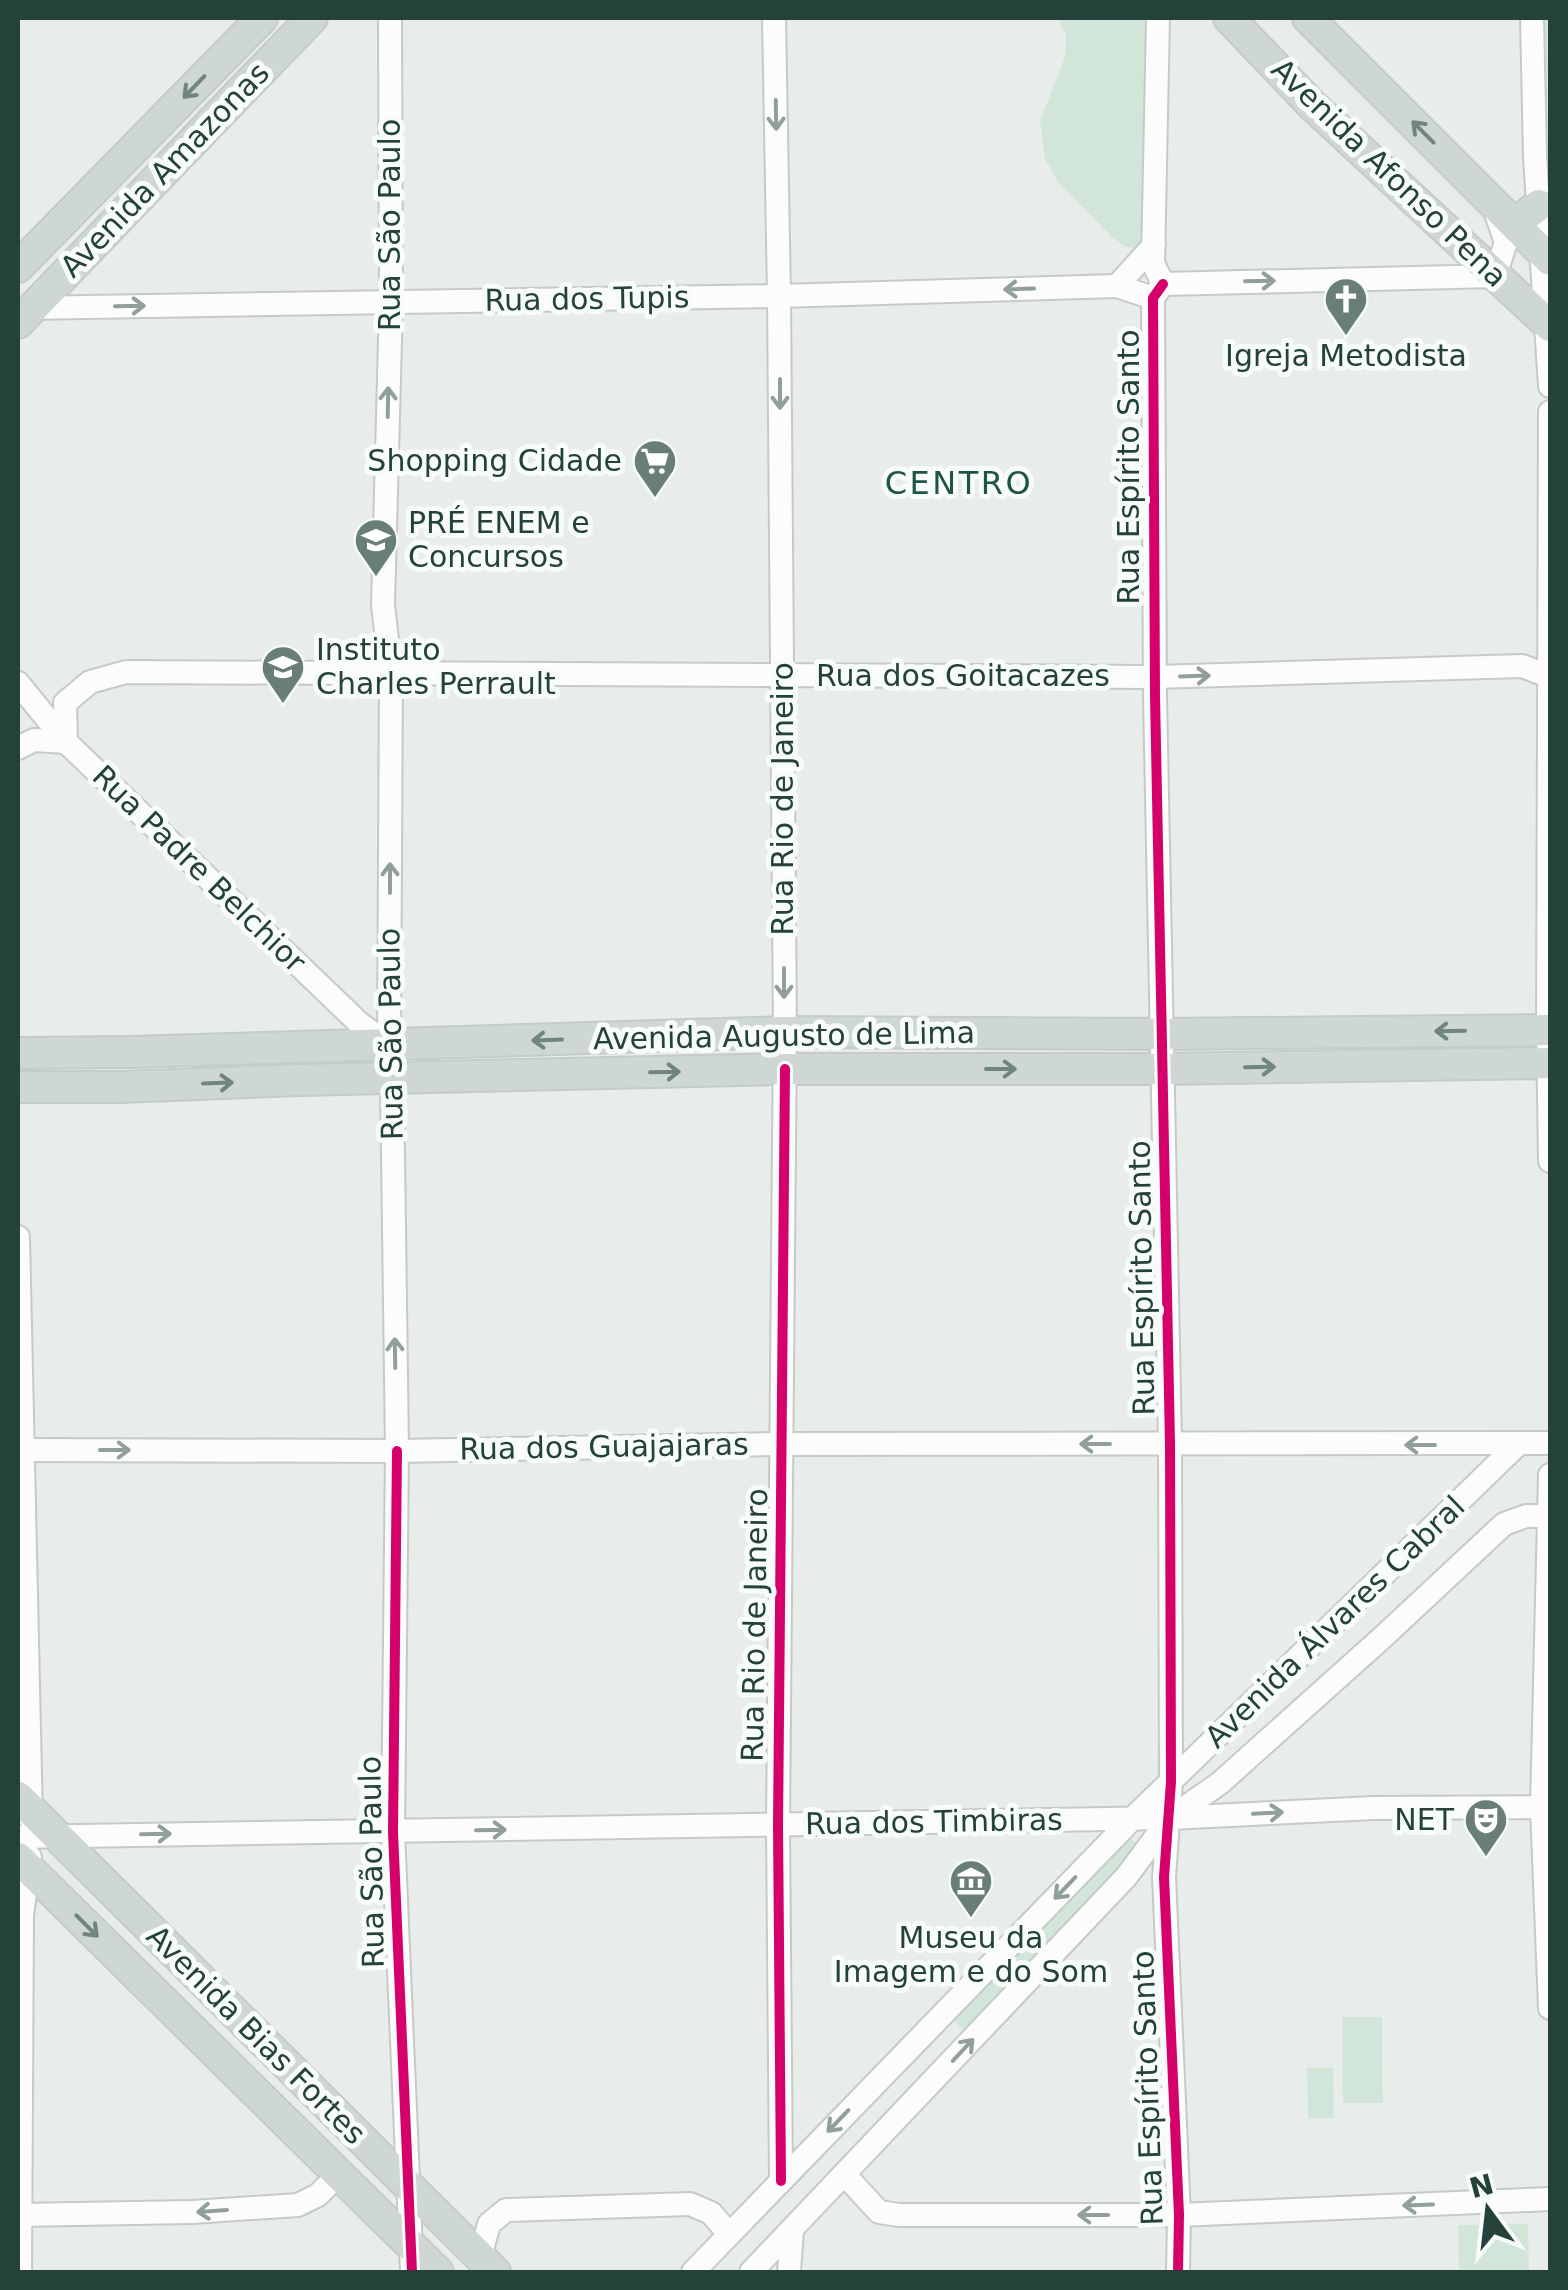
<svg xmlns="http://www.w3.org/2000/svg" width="1568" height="2290" font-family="'DejaVu Sans',sans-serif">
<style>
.green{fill:#d1e6d8}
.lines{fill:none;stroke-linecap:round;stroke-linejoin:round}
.minor-casing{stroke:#c5cac8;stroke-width:26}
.major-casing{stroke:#c3ccc9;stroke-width:34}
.minor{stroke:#fcfcfc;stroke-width:22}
.major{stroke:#cfd7d5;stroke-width:30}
.cycleway-casing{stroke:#f7fbf9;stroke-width:16}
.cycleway{stroke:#d6006c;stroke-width:10}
.oneway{stroke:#718580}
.oneway2{stroke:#909f9b}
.labels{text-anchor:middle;stroke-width:10;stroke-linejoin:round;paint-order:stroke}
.street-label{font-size:30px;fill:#24423a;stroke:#f7fbf9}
.poi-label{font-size:30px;fill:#24423a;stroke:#f7fbf9}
.neighbourhood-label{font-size:32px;letter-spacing:2.5px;fill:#1f5548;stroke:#f7fbf9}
</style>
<rect width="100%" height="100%" fill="#e8edeb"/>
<!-- green -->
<g class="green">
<polygon points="1058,18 1152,18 1142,249 1126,247 1113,238 1058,182 1045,159 1040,121 1065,57 1066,35"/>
<polygon points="1542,18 1550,18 1550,201 1549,197"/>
<polygon points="1124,1833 1143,1849 968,2035 952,2019"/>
<polygon points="1342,2017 1382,2017 1383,2103 1343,2103"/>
<polygon points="1307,2068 1333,2068 1334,2118 1308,2119"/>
<polygon points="1528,2224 1529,2272 1459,2272 1458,2225"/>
</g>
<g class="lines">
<!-- minor casing -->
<g class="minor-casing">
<g id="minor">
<polyline points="390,18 391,302 383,605 391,673 389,1045 392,1078 397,1451 393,1832 412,2272"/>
<polyline points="774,18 779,296 785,1032 778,1825 781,2181"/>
<polyline points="1158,18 1153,263 1163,284"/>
<polyline points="1532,18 1535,157 1550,386"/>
<polyline points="1163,284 1153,298 1155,696 1170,1444 1171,1782 1164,1877 1179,2215 1178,2272"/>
<polyline points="1163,284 1495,276 1506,242 1493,205"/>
<polyline points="1117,286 1154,245"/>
<polyline points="26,308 779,296 1117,286 1153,298"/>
<polyline points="1550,412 1548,1030 1550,1161"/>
<polyline points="18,683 66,742 359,1023 389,1045"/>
<polyline points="66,742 65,703 90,682 126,672 1155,677 1522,666 1548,676"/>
<polyline points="18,748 34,740 66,742"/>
<polyline points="18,1237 31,1820"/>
<polyline points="18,1450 397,1451 782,1444 1550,1443"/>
<polyline points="1550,1475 1542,1807 1550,2008"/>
<polyline points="18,1837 1170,1818 1374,1808 1550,1807"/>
<polyline points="845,2175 879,2212 899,2215 1179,2215 1550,2199"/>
<polyline points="18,2215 192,2212 298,2205 318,2195 339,2174"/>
<polyline points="480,2257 489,2224 506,2210 690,2204 711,2213 729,2234"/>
<polyline points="20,2272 22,1915 30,1857"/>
<polyline points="693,2272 1133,1818 1517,1445"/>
<polyline points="751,2272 1126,1877 1170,1818 1220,1783 1384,1636 1504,1524 1526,1516 1548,1516"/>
<polyline points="789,2272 792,2230"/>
</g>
</g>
<!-- major casing -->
<g class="major-casing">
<g id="major">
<polyline points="1229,18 1312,105 1550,326"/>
<polyline points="1308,18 1550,260"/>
<polyline points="1514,224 1539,205"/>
<polyline points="18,267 262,18"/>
<polyline points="18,323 312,18"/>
<polyline points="18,1053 130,1052 785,1032 1162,1034 1550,1030"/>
<polyline points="18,1087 121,1087 300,1080 785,1069 1163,1069 1550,1063"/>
<polyline points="18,1797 495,2272"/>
<polyline points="18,1858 438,2272"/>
</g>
</g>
<!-- minor -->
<use href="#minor" class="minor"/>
<!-- major -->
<use href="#major" class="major"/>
<!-- cycleway casing -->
<g class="cycleway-casing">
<g id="cycleway">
<polyline points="1163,284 1153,298 1155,696 1170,1444 1171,1782 1164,1877 1179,2215 1178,2272"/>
<polyline points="397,1451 393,1832 412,2272"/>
<polyline points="781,2181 778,1825 785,1069"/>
</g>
</g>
<!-- cycleway -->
<use href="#cycleway" class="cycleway"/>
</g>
<!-- one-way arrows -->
<defs><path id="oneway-shaft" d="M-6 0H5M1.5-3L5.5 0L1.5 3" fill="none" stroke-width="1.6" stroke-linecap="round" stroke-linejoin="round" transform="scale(2.5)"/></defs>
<g class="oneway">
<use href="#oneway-shaft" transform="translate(194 87) rotate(134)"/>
<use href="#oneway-shaft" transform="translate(1423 132) rotate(-135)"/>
<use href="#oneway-shaft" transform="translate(1450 1031) rotate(179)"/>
<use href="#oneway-shaft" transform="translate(547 1040) rotate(178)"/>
<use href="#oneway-shaft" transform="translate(1260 1067) rotate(-1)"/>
<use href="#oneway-shaft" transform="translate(1001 1069)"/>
<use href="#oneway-shaft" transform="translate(665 1072) rotate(-1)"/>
<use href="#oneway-shaft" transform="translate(218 1083) rotate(-2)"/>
<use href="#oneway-shaft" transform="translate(87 1926) rotate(45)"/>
</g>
<g class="oneway2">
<use href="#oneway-shaft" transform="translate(776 115) rotate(89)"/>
<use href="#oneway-shaft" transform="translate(1260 281) rotate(-1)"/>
<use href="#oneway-shaft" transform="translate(1019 289) rotate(178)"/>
<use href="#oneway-shaft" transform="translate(130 306) rotate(-1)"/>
<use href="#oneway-shaft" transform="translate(780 394) rotate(90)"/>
<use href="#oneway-shaft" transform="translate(388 402) rotate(-89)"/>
<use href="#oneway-shaft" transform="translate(1195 676) rotate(-2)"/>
<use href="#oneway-shaft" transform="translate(390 878) rotate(-90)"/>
<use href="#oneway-shaft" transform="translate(784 983) rotate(90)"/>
<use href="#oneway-shaft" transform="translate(395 1353) rotate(-91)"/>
<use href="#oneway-shaft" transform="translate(1095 1444) rotate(-180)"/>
<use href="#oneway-shaft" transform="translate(1420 1445) rotate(-180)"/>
<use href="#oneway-shaft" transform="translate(115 1450)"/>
<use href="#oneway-shaft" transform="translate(1268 1813) rotate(-3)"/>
<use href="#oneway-shaft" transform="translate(491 1830) rotate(-1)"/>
<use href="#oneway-shaft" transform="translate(156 1834) rotate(-1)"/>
<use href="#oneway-shaft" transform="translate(1065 1888) rotate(134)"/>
<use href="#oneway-shaft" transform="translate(963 2050) rotate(-47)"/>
<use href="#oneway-shaft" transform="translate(838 2121) rotate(134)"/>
<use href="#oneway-shaft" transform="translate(1418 2205) rotate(178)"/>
<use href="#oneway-shaft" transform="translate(212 2211) rotate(176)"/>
<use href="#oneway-shaft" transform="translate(1093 2215) rotate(-180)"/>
</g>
<!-- icons -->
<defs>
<g id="church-pin" transform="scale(2.25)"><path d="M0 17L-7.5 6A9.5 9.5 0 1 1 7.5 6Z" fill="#697e78" stroke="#f7fbf9"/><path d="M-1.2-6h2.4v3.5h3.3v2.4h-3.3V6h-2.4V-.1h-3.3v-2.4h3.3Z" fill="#fff"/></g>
<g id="supermarket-pin" transform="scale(2.25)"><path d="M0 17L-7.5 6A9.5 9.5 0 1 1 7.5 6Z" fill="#697e78" stroke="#f7fbf9"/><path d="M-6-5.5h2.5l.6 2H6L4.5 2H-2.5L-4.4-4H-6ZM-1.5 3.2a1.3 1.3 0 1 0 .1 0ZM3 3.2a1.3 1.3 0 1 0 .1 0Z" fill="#fff"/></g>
<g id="school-pin" transform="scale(2.25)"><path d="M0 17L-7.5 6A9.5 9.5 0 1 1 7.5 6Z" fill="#697e78" stroke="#f7fbf9"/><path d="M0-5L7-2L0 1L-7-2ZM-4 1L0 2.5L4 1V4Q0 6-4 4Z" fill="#fff"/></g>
<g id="theatre-pin" transform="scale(2.25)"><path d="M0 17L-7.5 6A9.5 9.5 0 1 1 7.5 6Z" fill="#697e78" stroke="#f7fbf9"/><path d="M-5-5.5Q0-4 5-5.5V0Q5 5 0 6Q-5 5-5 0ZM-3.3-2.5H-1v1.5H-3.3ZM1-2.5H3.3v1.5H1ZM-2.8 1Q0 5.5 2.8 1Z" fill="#fff"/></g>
<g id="museum-pin" transform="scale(2.25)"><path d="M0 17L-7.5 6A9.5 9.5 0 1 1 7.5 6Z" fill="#697e78" stroke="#f7fbf9"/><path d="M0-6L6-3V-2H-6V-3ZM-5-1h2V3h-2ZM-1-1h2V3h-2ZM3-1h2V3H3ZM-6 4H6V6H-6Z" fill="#fff"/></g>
</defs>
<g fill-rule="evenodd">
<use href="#church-pin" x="1346" y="299"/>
<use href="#supermarket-pin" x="655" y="461"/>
<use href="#school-pin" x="376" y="540"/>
<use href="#school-pin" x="283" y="667"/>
<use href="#theatre-pin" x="1486" y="1820"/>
<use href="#museum-pin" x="971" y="1881"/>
</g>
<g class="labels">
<!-- street labels -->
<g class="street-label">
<text transform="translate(165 170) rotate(-46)" y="10">Avenida Amazonas</text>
<text transform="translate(1389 173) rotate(44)" y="10">Avenida Afonso Pena</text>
<text transform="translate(390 225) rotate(-90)" y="10">Rua São Paulo</text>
<text transform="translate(587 299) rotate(-1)" y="10">Rua dos Tupis</text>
<text transform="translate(1129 467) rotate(-90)" y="10">Rua Espírito Santo</text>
<text x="963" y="686">Rua dos Goitacazes</text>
<text transform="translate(783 799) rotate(-90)" y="10">Rua Rio de Janeiro</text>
<text transform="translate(199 869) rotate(44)" y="10">Rua Padre Belchior</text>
<text transform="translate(391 1034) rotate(-91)" y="10">Rua São Paulo</text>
<text transform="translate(784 1036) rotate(-1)" y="10">Avenida Augusto de Lima</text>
<text transform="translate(1142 1278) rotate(-91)" y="10">Rua Espírito Santo</text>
<text transform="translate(604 1447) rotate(-1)" y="10">Rua dos Guajajaras</text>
<text transform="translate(1335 1622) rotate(-44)" y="10">Avenida Álvares Cabral</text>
<text transform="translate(755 1625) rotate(-89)" y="10">Rua Rio de Janeiro</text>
<text transform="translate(934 1822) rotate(-1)" y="10">Rua dos Timbiras</text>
<text transform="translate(372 1862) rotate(-91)" y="10">Rua São Paulo</text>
<text transform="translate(256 2035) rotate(45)" y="10">Avenida Bias Fortes</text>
<text transform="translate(1148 2088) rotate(-92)" y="10">Rua Espírito Santo</text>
</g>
<!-- poi labels -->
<g class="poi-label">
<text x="1346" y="366">Igreja Metodista</text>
<text x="622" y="471" text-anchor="end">Shopping Cidade</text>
<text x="408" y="533" text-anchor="start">PRÉ ENEM e<tspan x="408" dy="34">Concursos</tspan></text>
<text x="316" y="660" text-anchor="start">Instituto<tspan x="316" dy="34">Charles Perrault</tspan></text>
<text x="1454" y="1830" text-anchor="end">NET</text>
<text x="971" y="1948">Museu da<tspan x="971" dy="34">Imagem e do Som</tspan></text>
</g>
<!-- neighbourhood labels -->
<g class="neighbourhood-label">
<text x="959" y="494">CENTRO</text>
</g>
</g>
<!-- border -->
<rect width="1568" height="2290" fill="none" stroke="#24423a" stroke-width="40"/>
<!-- north arrow -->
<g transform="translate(1488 2210) rotate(345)" stroke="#f7fbf9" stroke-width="8" paint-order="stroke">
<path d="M0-8L18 38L0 25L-18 38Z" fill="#24423a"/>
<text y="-15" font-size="28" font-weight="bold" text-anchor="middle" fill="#24423a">N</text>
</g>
</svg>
